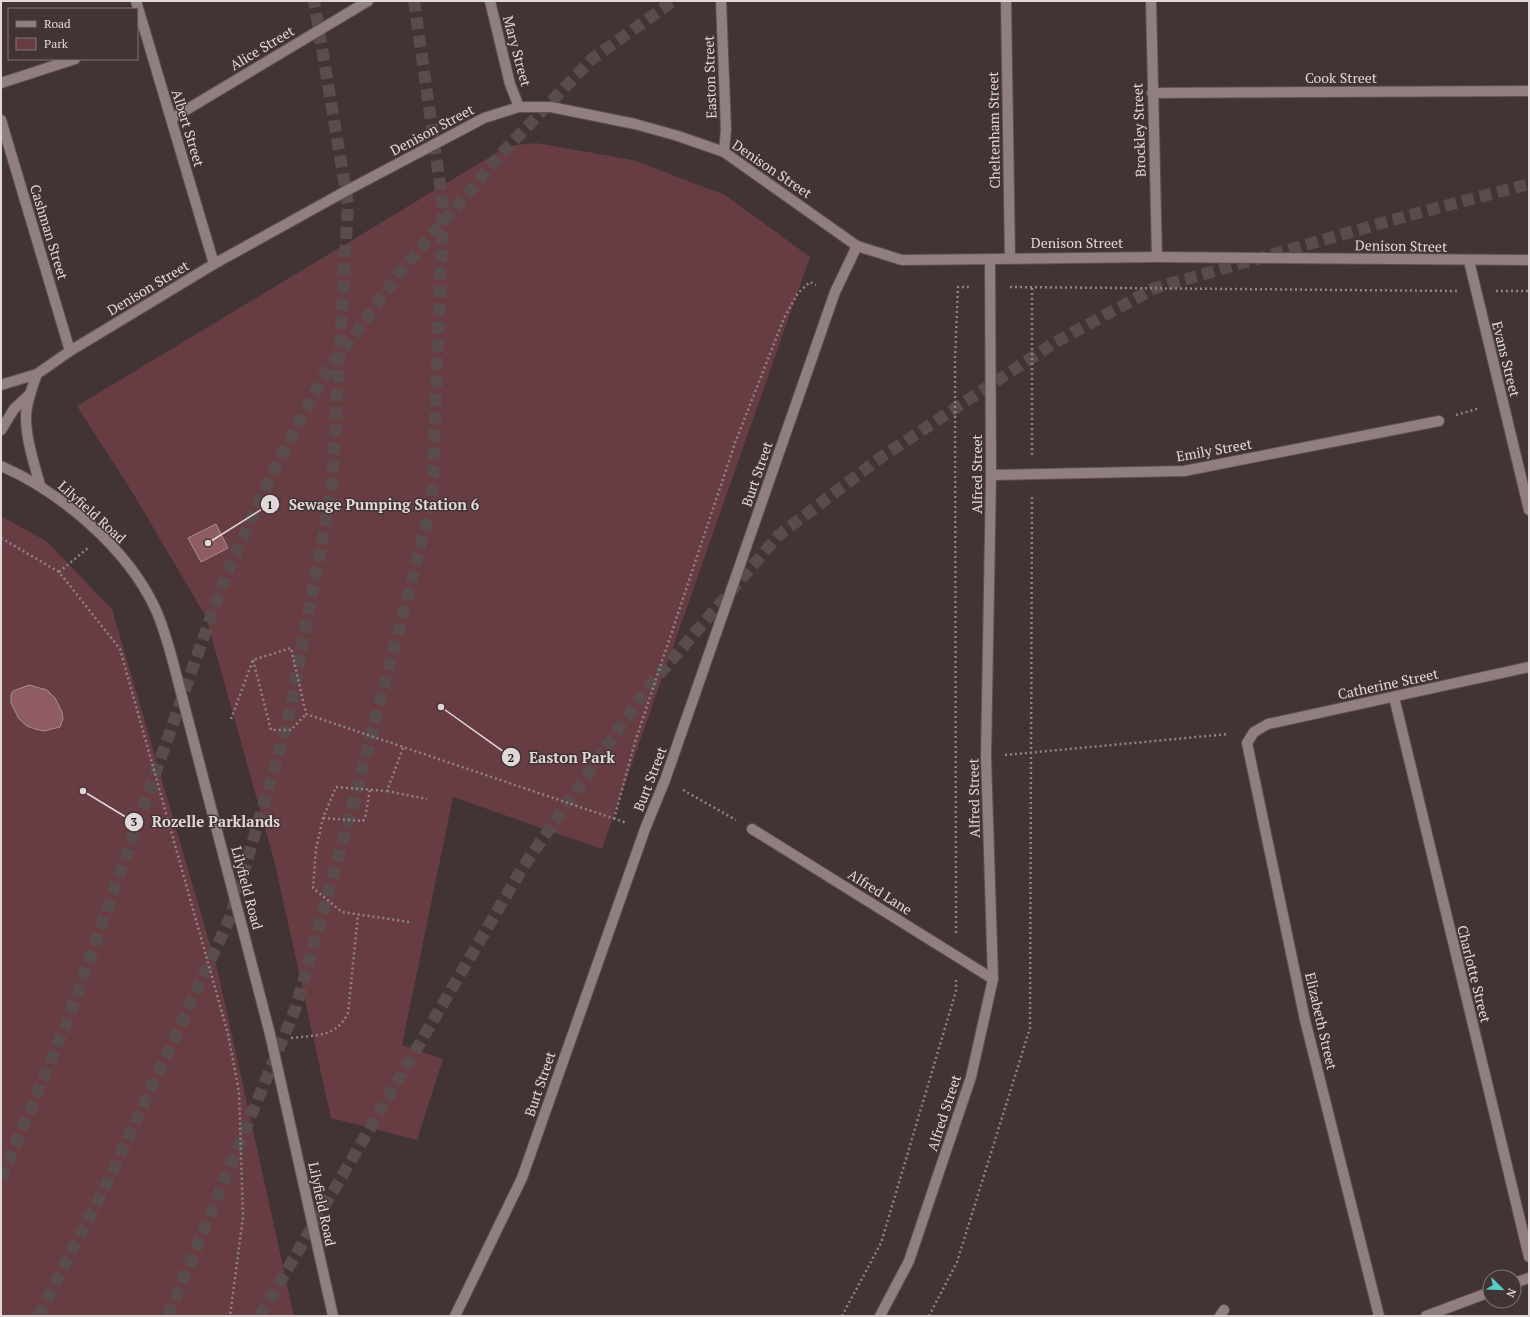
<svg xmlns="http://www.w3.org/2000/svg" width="1530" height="1317" font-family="'PT Serif',serif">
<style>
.green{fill:#673d43}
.building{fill:#905c63;stroke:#a39092}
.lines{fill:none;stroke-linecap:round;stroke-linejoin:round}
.motorway-tunnel{stroke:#5a4c4d;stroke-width:12;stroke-dasharray:12 6;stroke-linecap:butt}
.service-casing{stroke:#5c5051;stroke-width:12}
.minor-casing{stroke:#5c5051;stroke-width:12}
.secondary-casing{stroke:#5c5051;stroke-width:12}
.path{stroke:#8f8384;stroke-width:2.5;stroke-dasharray:2 3;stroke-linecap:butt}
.service{stroke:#907e80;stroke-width:10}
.minor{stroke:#907e80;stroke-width:10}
.secondary{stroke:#907e80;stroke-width:10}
.labels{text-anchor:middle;stroke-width:3;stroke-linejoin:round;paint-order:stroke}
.street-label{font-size:14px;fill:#e0d7d8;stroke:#423335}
.leader{fill:none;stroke:#e0d7d8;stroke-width:1.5}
.callout-dot{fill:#e0d7d8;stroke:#423335;stroke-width:1.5}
.mark-label{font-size:12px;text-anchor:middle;font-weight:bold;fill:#111}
.callout-label{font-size:15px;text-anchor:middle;font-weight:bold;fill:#e0d7d8;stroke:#423335;stroke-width:3;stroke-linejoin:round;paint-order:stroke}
</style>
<rect width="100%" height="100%" fill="#423335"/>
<!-- green -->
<g class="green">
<polygon points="536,143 633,160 725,195 810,257 602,849 453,797 402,1045 443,1059 417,1140 331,1118 275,864 206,617 134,495 77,406 508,146"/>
<polygon points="1,516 46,541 112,609 218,972 294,1316 1,1316"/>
</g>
<!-- building -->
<g class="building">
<polygon points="216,524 228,548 201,562 188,538"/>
<polygon points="29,685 47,690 55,698 62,712 63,719 60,727 44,731 35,729 27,726 19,719 11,703 11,695 13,691"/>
</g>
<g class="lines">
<!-- motorway-tunnel -->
<g class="motorway-tunnel">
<polyline points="1,1179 67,1022 225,577 273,472 324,376 401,271 502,153 592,59 673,1"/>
<polyline points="38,1316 110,1177 230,918 287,726 332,489 348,204 314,1"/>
<polyline points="168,1316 296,1007 355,798 432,501 443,206 414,1"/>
<polyline points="260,1316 523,867 645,691 779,535 880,458 1054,343 1155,288 1414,214 1529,184"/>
</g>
<!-- service casing -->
<g class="service-casing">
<g id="service">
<polyline points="490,1 510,84 519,107"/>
<polyline points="1152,93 1529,91"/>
<polyline points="991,475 1184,471 1439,421"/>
<polyline points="752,829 993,979"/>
<polyline points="1220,1316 1224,1310"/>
</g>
</g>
<!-- minor casing -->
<g class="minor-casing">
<g id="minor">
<polyline points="136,1 214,264"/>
<polyline points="721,1 726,130 724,152"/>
<polyline points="1006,1 1010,258"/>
<polyline points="1151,1 1157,257"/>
<polyline points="1,83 75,59"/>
<polyline points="171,119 368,1"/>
<polyline points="1,120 70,351"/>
<polyline points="1469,261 1529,510"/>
<path d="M37 374C32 388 26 403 26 417 26 440 34 463 40 485"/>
<polyline points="1,385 37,374 70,351 214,264 344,192 484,118 519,107 551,107 635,124 678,136 724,152 857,246 902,260 1157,257 1529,260"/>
<polyline points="1,430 14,409 30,394"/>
<polyline points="1394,697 1529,1257"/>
<polyline points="1514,1283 1529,1278"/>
<polyline points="455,1316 522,1178 645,829 665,780 835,292 857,246"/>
<polyline points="880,1316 909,1261 971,1077 993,979 986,757 991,475 990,260"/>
<polyline points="1379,1316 1305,1020 1247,743 1254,732 1268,724 1529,667"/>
<polyline points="1426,1316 1490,1292"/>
</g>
</g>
<!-- secondary casing -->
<g class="secondary-casing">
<path id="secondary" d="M1 466C61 492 127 548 155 608 163 625 168 644 173 662L270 1034 333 1316"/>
</g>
<!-- path -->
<g class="path">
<polyline points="1010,287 1457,291"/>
<polyline points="1496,291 1529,291"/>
<polyline points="1456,415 1480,408"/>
<polyline points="1032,455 1032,287"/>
<polyline points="1,538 59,572 120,649 228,1034 239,1092 243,1217 230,1316"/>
<polyline points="59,572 88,548"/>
<polyline points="253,660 271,730 291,730 306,714"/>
<polyline points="231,719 253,660 291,648 306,714 627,823"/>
<polyline points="403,748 387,791 336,787 323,818 316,849 313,888 342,912 409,922"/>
<polyline points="1005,755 1229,734"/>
<polyline points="683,790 736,820"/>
<polyline points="387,791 427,799"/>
<polyline points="323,818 363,821 365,818 370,790"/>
<polyline points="614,819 635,742 735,443 784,318 798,293 810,282 816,285"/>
<polyline points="956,933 955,358 958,287 971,287"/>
<path d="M291 1038C315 1035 336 1038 348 1013L358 915"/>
<polyline points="842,1316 881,1243 956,991 956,980"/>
<polyline points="929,1316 957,1262 1030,1028 1032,494"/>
</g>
<!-- service -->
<use href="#service" class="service"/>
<!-- minor -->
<use href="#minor" class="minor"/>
<!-- secondary -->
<use href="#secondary" class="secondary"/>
</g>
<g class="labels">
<!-- street labels -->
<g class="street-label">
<text transform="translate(262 48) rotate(-31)" y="5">Alice Street</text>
<text transform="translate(517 51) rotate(75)" y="5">Mary Street</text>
<text transform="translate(710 77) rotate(-92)" y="5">Easton Street</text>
<text x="1341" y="83">Cook Street</text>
<text transform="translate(188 128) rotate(73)" y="5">Albert Street</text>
<text transform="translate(432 130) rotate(-28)" y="5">Denison Street</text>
<text transform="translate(994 130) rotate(-91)" y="5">Cheltenham Street</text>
<text transform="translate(1139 130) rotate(-92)" y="5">Brockley Street</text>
<text transform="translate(772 169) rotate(34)" y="5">Denison Street</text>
<text transform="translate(49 232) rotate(73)" y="5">Cashman Street</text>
<text x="1077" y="248">Denison Street</text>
<text transform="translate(1401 246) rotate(1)" y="5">Denison Street</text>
<text transform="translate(148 288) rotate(-31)" y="5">Denison Street</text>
<text transform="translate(1506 359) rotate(76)" y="5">Evans Street</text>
<text transform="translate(1214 450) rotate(-10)" y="5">Emily Street</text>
<text transform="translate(757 474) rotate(-71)" y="5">Burt Street</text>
<text transform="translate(977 474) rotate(-90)" y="5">Alfred Street</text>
<text transform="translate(92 512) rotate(42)" y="5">Lilyfield Road</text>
<text transform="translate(1388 684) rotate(-12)" y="5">Catherine Street</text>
<text transform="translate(650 779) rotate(-69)" y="5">Burt Street</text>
<text transform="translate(974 798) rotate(-91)" y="5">Alfred Street</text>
<text transform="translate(247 888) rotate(75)" y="5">Lilyfield Road</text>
<text transform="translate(880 892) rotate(32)" y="5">Alfred Lane</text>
<text transform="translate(1474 974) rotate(76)" y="5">Charlotte Street</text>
<text transform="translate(1321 1021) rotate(77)" y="5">Elizabeth Street</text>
<text transform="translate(540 1084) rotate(-71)" y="5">Burt Street</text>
<text transform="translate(944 1113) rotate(-72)" y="5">Alfred Street</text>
<text transform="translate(322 1204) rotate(78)" y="5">Lilyfield Road</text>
</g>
</g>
<!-- callouts -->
<path class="leader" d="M208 543L270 504M441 707L511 757M83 791L134 822"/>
<g class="callout-dot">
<circle cx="208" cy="543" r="4"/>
<circle cx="441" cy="707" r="4"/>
<circle cx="83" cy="791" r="4"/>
<circle cx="270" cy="504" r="10"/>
<circle cx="511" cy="757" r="10"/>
<circle cx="134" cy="822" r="10"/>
</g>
<g class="mark-label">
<text x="270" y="509">1</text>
<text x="511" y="762">2</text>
<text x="134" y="826">3</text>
</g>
<g class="callout-label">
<text x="384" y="510">Sewage Pumping Station 6</text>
<text x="572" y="763">Easton Park</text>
<text x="216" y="827">Rozelle Parklands</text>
</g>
<!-- border -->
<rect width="1530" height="1317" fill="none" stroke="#e0d7d8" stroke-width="4"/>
<!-- legend -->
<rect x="8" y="8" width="130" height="52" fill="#423335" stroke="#817576"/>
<rect x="16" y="21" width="20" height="6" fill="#907e80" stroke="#817576"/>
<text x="44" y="28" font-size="12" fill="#e0d7d8">Road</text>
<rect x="16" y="38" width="20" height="12" fill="#673d43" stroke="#817576"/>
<text x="44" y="48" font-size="12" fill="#e0d7d8">Park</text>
<!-- north arrow -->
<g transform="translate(1502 1289) rotate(113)"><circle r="19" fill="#423335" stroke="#817576"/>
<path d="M0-3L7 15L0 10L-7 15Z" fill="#54cdc7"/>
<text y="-6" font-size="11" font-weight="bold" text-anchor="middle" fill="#e0d7d8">N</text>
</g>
</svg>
